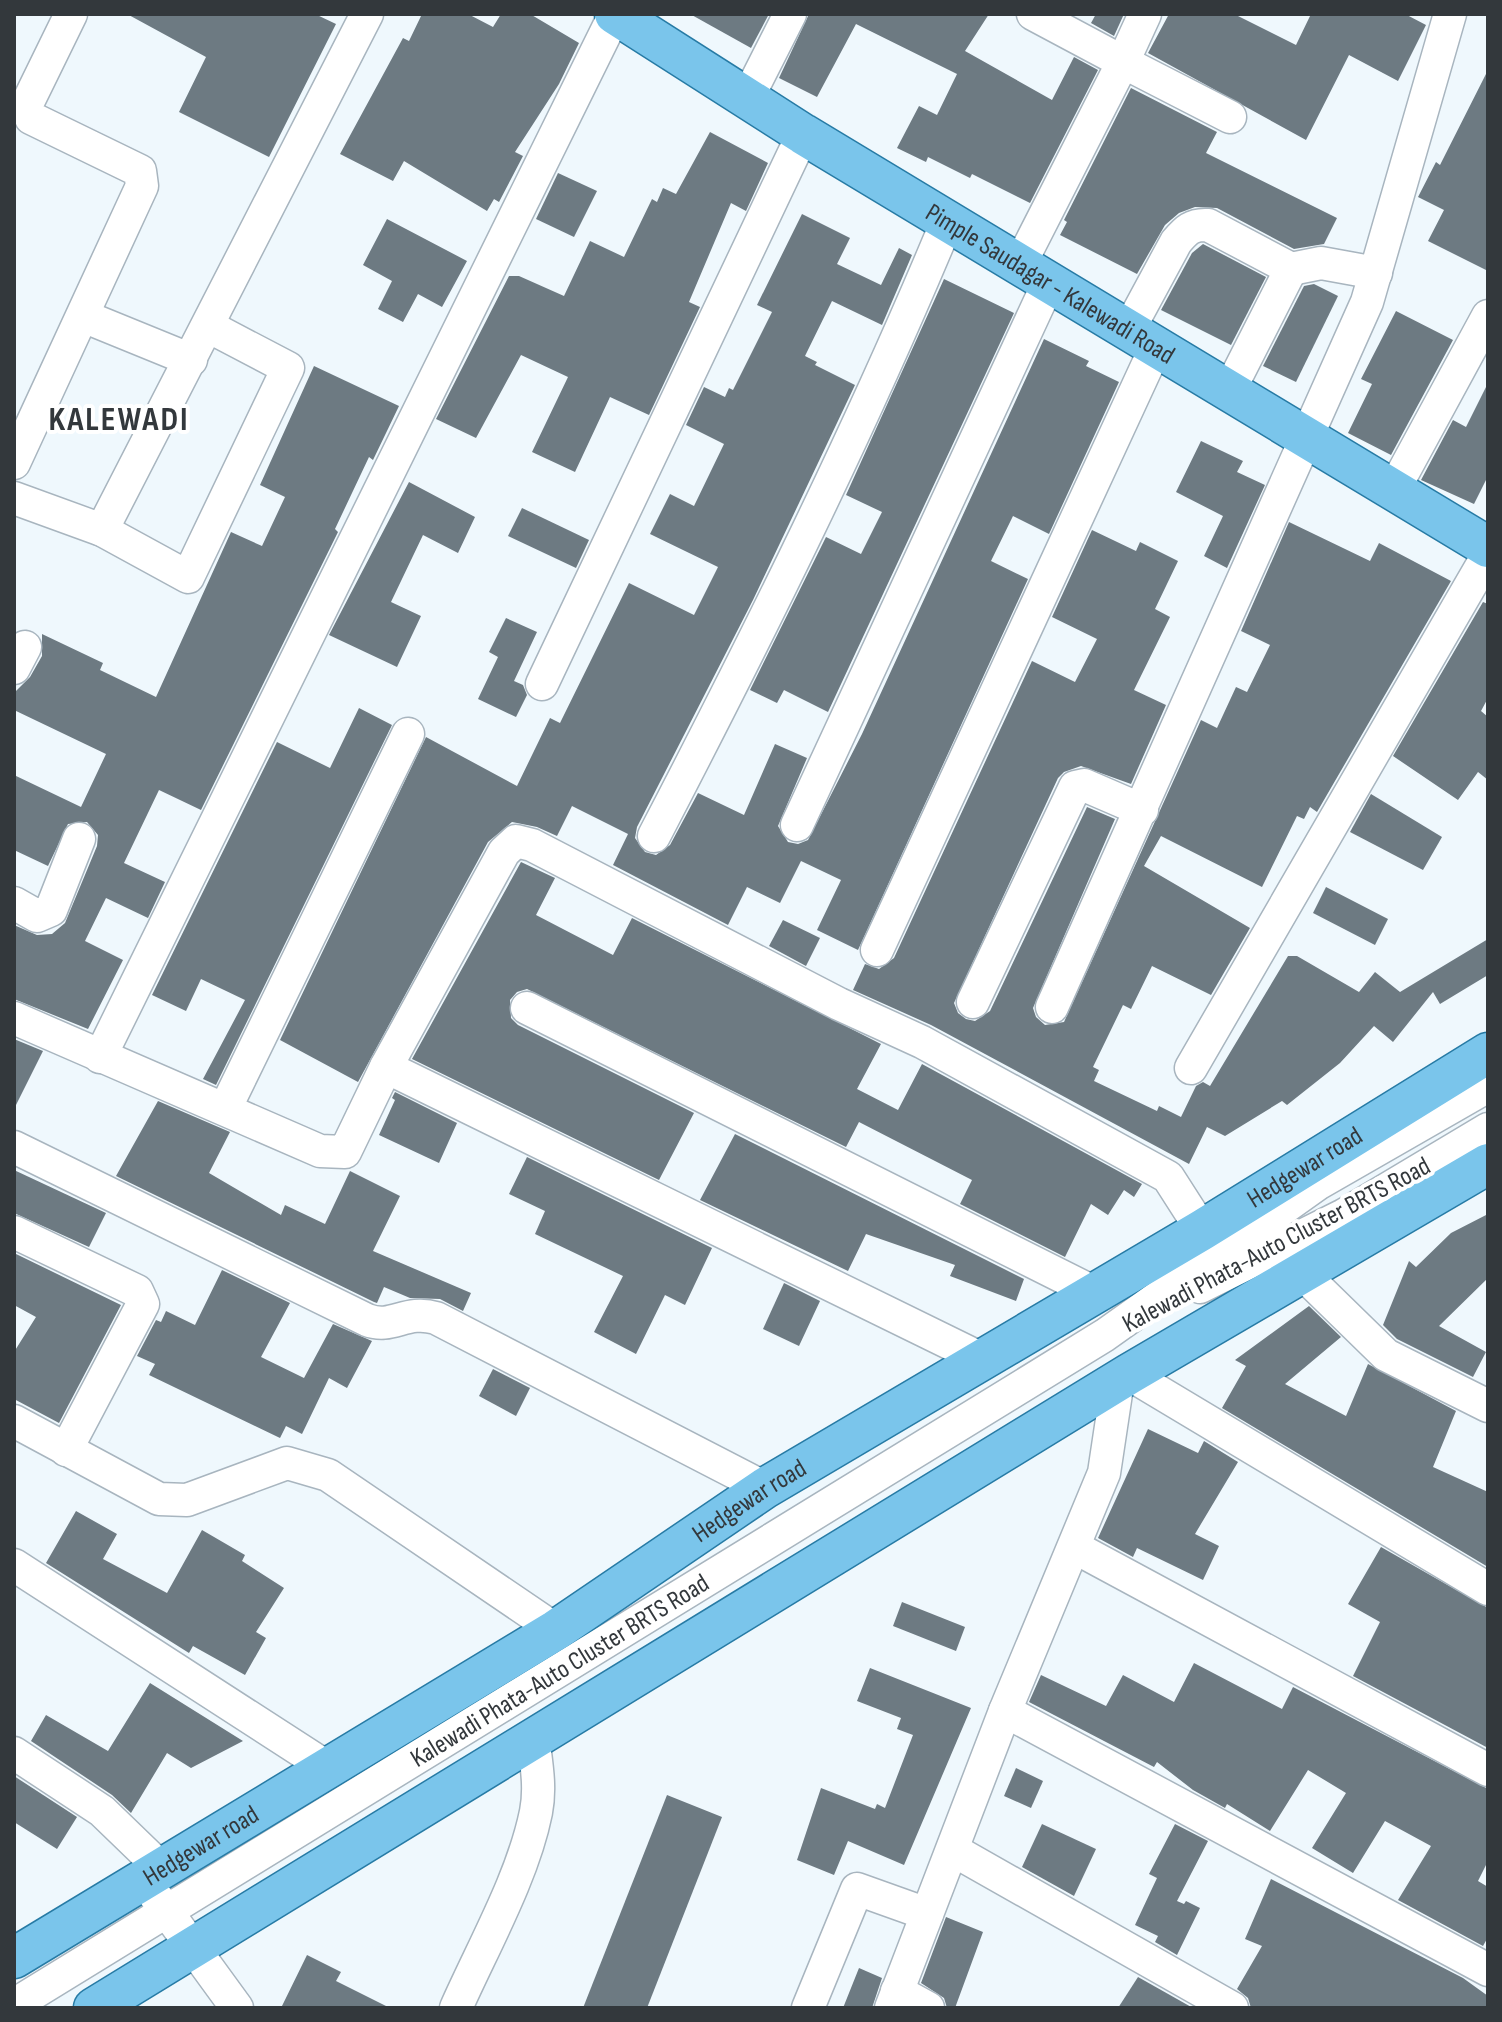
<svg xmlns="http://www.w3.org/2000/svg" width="1502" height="2022" font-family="'Sofia Sans Condensed',sans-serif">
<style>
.building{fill:#6d7a82}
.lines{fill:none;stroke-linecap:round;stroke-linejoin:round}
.minor-casing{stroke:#a8b5bf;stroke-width:35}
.major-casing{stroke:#277ba5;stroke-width:43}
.minor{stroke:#fff;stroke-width:32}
.major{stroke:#7ac5eb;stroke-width:40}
.labels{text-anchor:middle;stroke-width:8;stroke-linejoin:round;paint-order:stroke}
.street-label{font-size:26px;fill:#33383c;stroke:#fff}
.district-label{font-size:34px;font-weight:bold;letter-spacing:2px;fill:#33383c;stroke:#fff}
</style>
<rect width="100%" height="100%" fill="#eff8fd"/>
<!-- building -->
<g class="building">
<polygon points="127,14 315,14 336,24 269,157 179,112 206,57"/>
<polygon points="422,14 468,14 493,27 501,14 530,14 579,43 559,84 515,152 523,156 499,202 494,199 487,211 404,161 393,181 340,154 403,38 409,41"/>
<polygon points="690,14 769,14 751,48"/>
<polygon points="809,14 989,14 965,51 1052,100 1074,57 1098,70 1030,203 972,174 970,178 928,157 926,162 897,148 919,106 937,115 957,74 856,24 817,97 779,78"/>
<polygon points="1096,14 1124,14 1114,36 1091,23"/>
<polygon points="1169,14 1234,14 1296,45 1311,14 1405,14 1426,25 1398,81 1349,55 1306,140 1148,53"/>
<polygon points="1488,70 1488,271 1428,241 1444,210 1418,197 1436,162 1440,165"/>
<polygon points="1131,88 1217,132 1206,153 1337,218 1324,244 1294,249 1217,208 1195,207 1179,213 1165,225 1137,274 1060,235 1067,222 1064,220"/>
<polygon points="710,132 768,163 746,211 731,203 689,302 700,307 649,415 610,397 575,472 532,452 568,377 521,355 476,438 436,419 509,276 519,276 564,296 590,241 624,257 652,199 657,202 663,188 676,194"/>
<polygon points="558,173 597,191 574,237 536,219"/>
<polygon points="802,214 850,238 837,264 881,285 899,248 912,255 882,325 832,301 805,356 817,362 815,365 855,385 753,600 637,827 635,838 645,852 656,855 670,845 698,793 744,815 775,744 807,758 778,826 788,842 798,844 808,840 862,734 1044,339 1089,361 1086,366 1119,382 1049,534 1013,516 991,561 1028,579 858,950 817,930 841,880 801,861 780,903 747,887 728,925 613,865 628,834 572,806 557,836 537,827 512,822 488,842 358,1082 280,1040 426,737 517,786 550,718 560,723 629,583 694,615 718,567 650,534 670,494 694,506 724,444 686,425 704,387 725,397 729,388 733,390 772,312 757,305"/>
<polygon points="387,219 467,261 442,307 418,294 403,322 378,309 392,281 363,265"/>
<polygon points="1203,244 1266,277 1231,345 1161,310 1192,253"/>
<polygon points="944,279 1014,313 828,712 784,690 777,703 750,690 826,537 861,554 882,512 846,495"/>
<polygon points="1314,284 1338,296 1296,382 1263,366 1304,286"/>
<polygon points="1396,311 1453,340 1391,455 1348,433 1372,384 1361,379"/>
<polygon points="314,366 399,406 373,460 369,457 335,529 338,532 201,810 159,790 124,863 165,882 148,918 106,898 85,941 123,960 88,1029 14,999 14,925 37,935 52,934 65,923 97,846 98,835 87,822 68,824 48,866 14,850 14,775 81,807 106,754 14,710 14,693 30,677 42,656 42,634 103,663 100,670 156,697 231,532 262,546 285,497 260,485"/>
<polygon points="1488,383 1488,476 1474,504 1421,480 1453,420 1466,427"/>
<polygon points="1201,441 1243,461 1237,472 1265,485 1227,568 1204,556 1223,516 1176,492"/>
<polygon points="409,482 475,517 458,553 423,535 391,602 421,616 397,667 329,635"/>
<polygon points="522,508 589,540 576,568 508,536"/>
<polygon points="1289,522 1370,561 1379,543 1451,581 1317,812 1310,807 1304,819 1297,816 1262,887 1161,836 1144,866 1250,928 1211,995 1152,966 1131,1009 1123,1005 1093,1067 1099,1070 1094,1081 1157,1111 1159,1106 1181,1117 1196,1086 1203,1082 1210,1086 1288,956 1297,956 1359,992 1375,972 1400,992 1488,939 1488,975 1440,1004 1433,992 1393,1042 1374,1026 1340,1063 1287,1105 1282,1101 1225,1136 1207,1127 1189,1164 931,1025 853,990 865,964 879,969 894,958 1032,661 1075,682 1097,639 1052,617 1092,530 1136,551 1140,542 1178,561 1155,609 1170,617 1134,690 1166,705 1131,784 1081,766 1064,772 1058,778 954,1003 958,1013 966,1019 975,1021 990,1011 1087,807 1115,819 1033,1008 1036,1017 1045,1025 1064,1022 1201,720 1217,728 1236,687 1247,692 1270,645 1241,631"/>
<polygon points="1483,602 1488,604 1488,698 1481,711 1488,717 1488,780 1478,772 1458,800 1393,756"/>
<polygon points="506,618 537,632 514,681 523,685 527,695 516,717 478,699 498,657 489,652"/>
<polygon points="359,708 392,725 216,1085 203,1079 245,1000 201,979 186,1011 152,995 277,742 330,768"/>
<polygon points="1371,794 1442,837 1423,870 1350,832"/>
<polygon points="521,862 555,878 536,915 613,955 632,918 881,1044 857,1089 898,1110 922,1064 1142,1184 1134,1197 1124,1190 1108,1215 1091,1204 1065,1257 960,1204 972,1180 859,1122 846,1147 527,989 517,992 510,1000 511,1018 518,1025 694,1113 659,1180 412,1059"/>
<polygon points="1326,887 1388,919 1375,945 1313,913"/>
<polygon points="783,920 820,938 806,966 769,946"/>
<polygon points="14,1039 43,1051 14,1109"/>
<polygon points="395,1092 457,1123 439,1163 379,1135 395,1100 392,1098"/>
<polygon points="158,1101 230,1132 209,1173 281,1215 285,1205 325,1224 350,1171 400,1196 373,1251 471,1293 463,1311 440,1299 410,1298 384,1287 377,1303 374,1302 116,1176"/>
<polygon points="735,1134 1024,1279 1016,1301 950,1276 955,1265 866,1234 848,1271 700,1200"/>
<polygon points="527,1157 712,1248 685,1305 665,1295 636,1354 594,1332 623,1276 535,1234 545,1211 509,1194"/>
<polygon points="14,1170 106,1213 89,1247 14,1213"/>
<polygon points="1488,1214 1488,1278 1439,1326 1486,1352 1473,1377 1397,1339 1383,1325 1409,1261 1416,1267 1451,1233"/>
<polygon points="14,1253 121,1305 59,1423 14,1399 14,1352 36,1317 14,1305"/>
<polygon points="222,1270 290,1303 261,1357 304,1378 333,1324 372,1341 347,1388 329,1378 302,1434 286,1426 280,1438 149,1375 155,1364 137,1356 156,1320 161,1322 166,1311 195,1325"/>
<polygon points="784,1283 820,1301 799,1346 763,1329"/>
<polygon points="1309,1306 1341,1337 1285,1384 1346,1416 1368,1364 1456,1411 1433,1467 1488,1492 1488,1567 1222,1408 1246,1366 1235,1360"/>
<polygon points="493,1369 530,1388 516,1416 479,1396"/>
<polygon points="1148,1429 1198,1453 1204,1441 1238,1462 1195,1534 1219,1546 1203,1580 1137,1548 1133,1557 1098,1538"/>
<polygon points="76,1511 117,1534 103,1559 167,1593 202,1530 245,1555 242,1561 284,1588 256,1632 266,1638 245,1675 193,1646 189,1653 46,1563"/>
<polygon points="1381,1547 1488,1608 1488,1748 1353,1676 1380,1622 1348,1604"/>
<polygon points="902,1602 965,1627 956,1651 893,1626"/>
<polygon points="1194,1663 1282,1709 1293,1687 1488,1789 1488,1861 1478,1881 1488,1887 1488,1937 1483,1946 1398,1900 1431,1846 1385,1821 1353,1873 1312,1848 1346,1793 1308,1770 1270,1831 1227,1804 1225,1808 1193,1790 1157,1762 1154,1767 1029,1702 1041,1675 1106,1706 1123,1675 1174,1702"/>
<polygon points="870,1668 971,1708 904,1865 848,1841 834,1875 797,1860 821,1788 875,1809 877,1804 885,1808 913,1735 897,1729 901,1718 857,1701"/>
<polygon points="150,1683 243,1741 191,1768 167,1753 131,1813 112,1795 31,1741 46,1715 108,1751"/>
<polygon points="1016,1768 1043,1781 1031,1808 1004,1796"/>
<polygon points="14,1776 77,1817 57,1849 14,1822"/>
<polygon points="667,1795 722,1817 647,2008 583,2008"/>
<polygon points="1042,1824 1096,1849 1074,1896 1022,1867"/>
<polygon points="1175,1824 1208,1841 1177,1901 1184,1904 1186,1901 1200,1908 1177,1955 1155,1942 1158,1936 1135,1925 1157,1878 1149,1874"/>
<polygon points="1271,1879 1463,1978 1488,1996 1488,2008 1251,2008 1248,1998 1237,1989 1262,1946 1245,1939"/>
<polygon points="946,1917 983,1932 955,2008 947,2008 944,1998 921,1983"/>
<polygon points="307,1955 341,1972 336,1981 390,2008 281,2008"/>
<polygon points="859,1968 882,1978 872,2008 843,2008"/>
<polygon points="1138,1977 1193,2008 1118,2008"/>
</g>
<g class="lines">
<!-- minor casing -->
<g class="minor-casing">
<g id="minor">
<polyline points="1145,14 1123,62 1230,117"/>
<polyline points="748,97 790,14"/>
<polyline points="1019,266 1123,62 1033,14"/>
<polyline points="83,316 191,360"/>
<path d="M1128 331 1176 242C1186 230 1192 224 1208 225L1291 269 1321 263 1376 273"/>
<polyline points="1228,393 1291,269"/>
<polyline points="14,463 142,186 140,171 31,118 26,106 71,14"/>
<polyline points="1393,491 1488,316"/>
<polyline points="14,498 102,530 188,577 288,368 208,326"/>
<polyline points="102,530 367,14"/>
<polyline points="14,668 25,647"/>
<polyline points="542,684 803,134"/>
<polyline points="797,825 1048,284"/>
<path d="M654 836C759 634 860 431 947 222"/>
<polyline points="14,903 37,916 51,910 79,839"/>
<polyline points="877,950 1155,349"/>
<polyline points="973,1002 1075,787 1084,785 1142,810"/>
<polyline points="1052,1007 1367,302 1450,14"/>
<polyline points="527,1008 1095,1293"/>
<polyline points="14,1018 320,1151 345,1152 386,1067 504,852 516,841 532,845 839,1004 922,1042 1168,1177 1202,1230"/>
<polyline points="100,1057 615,14"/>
<polyline points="386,1067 980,1358"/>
<polyline points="1191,1068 1488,555"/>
<polyline points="225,1109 408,734"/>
<path d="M14 1147 367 1320C393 1330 405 1309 436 1318L765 1488"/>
<polyline points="14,1232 137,1291 143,1304 66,1450"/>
<polyline points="1300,1271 1386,1355 1488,1406"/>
<polyline points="1200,1287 1344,1215 1488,1129"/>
<polyline points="1129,1374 1488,1589"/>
<polyline points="14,1421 159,1499 187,1500 287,1463 328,1475 556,1630"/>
<polyline points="1076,1548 1488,1770"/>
<polyline points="14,1565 328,1768"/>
<polyline points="1005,1711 1488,1970"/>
<polyline points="14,1753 102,1811 162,1869"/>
<polyline points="953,1850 1232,2008"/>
<polyline points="154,1894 237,2008"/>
<polyline points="897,1991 928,2008"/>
<path id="s1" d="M14 2005 1105 1335 1319 1183 1488 1086"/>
<path d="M456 2008C483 1947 523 1877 536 1812 541 1787 536 1762 533 1737"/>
<polyline points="808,2008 857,1889 927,1914"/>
<polyline points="891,2008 1005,1711 1104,1473 1118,1380"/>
</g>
</g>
<!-- major casing -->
<g class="major-casing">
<g id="major">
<path id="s2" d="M615 14 803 134 1488 547"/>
<path id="s3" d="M14 1958 556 1630 765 1488 1202 1230 1488 1053"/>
<polyline points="94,2008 1129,1374 1488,1164"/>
</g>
</g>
<!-- minor -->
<use href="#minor" class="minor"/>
<!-- major -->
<use href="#major" class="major"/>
</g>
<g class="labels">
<!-- street labels -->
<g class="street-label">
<text dy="9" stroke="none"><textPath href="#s2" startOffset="512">Pimple Saudagar - Kalewadi Road</textPath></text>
<text dy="9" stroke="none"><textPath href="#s3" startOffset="1514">Hedgewar road</textPath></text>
<text transform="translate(1276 1244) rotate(-28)" y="9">Kalewadi Phata-Auto Cluster BRTS Road</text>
<text dy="9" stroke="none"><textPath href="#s3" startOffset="866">Hedgewar road</textPath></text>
<text dy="9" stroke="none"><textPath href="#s1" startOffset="640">Kalewadi Phata-Auto Cluster BRTS Road</textPath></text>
<text dy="9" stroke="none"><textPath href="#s3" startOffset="218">Hedgewar road</textPath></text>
</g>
<!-- district labels -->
<g class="district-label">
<text x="119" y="430">KALEWADI</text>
</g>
</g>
<!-- border -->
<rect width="1502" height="2022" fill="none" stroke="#33383c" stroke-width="32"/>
</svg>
